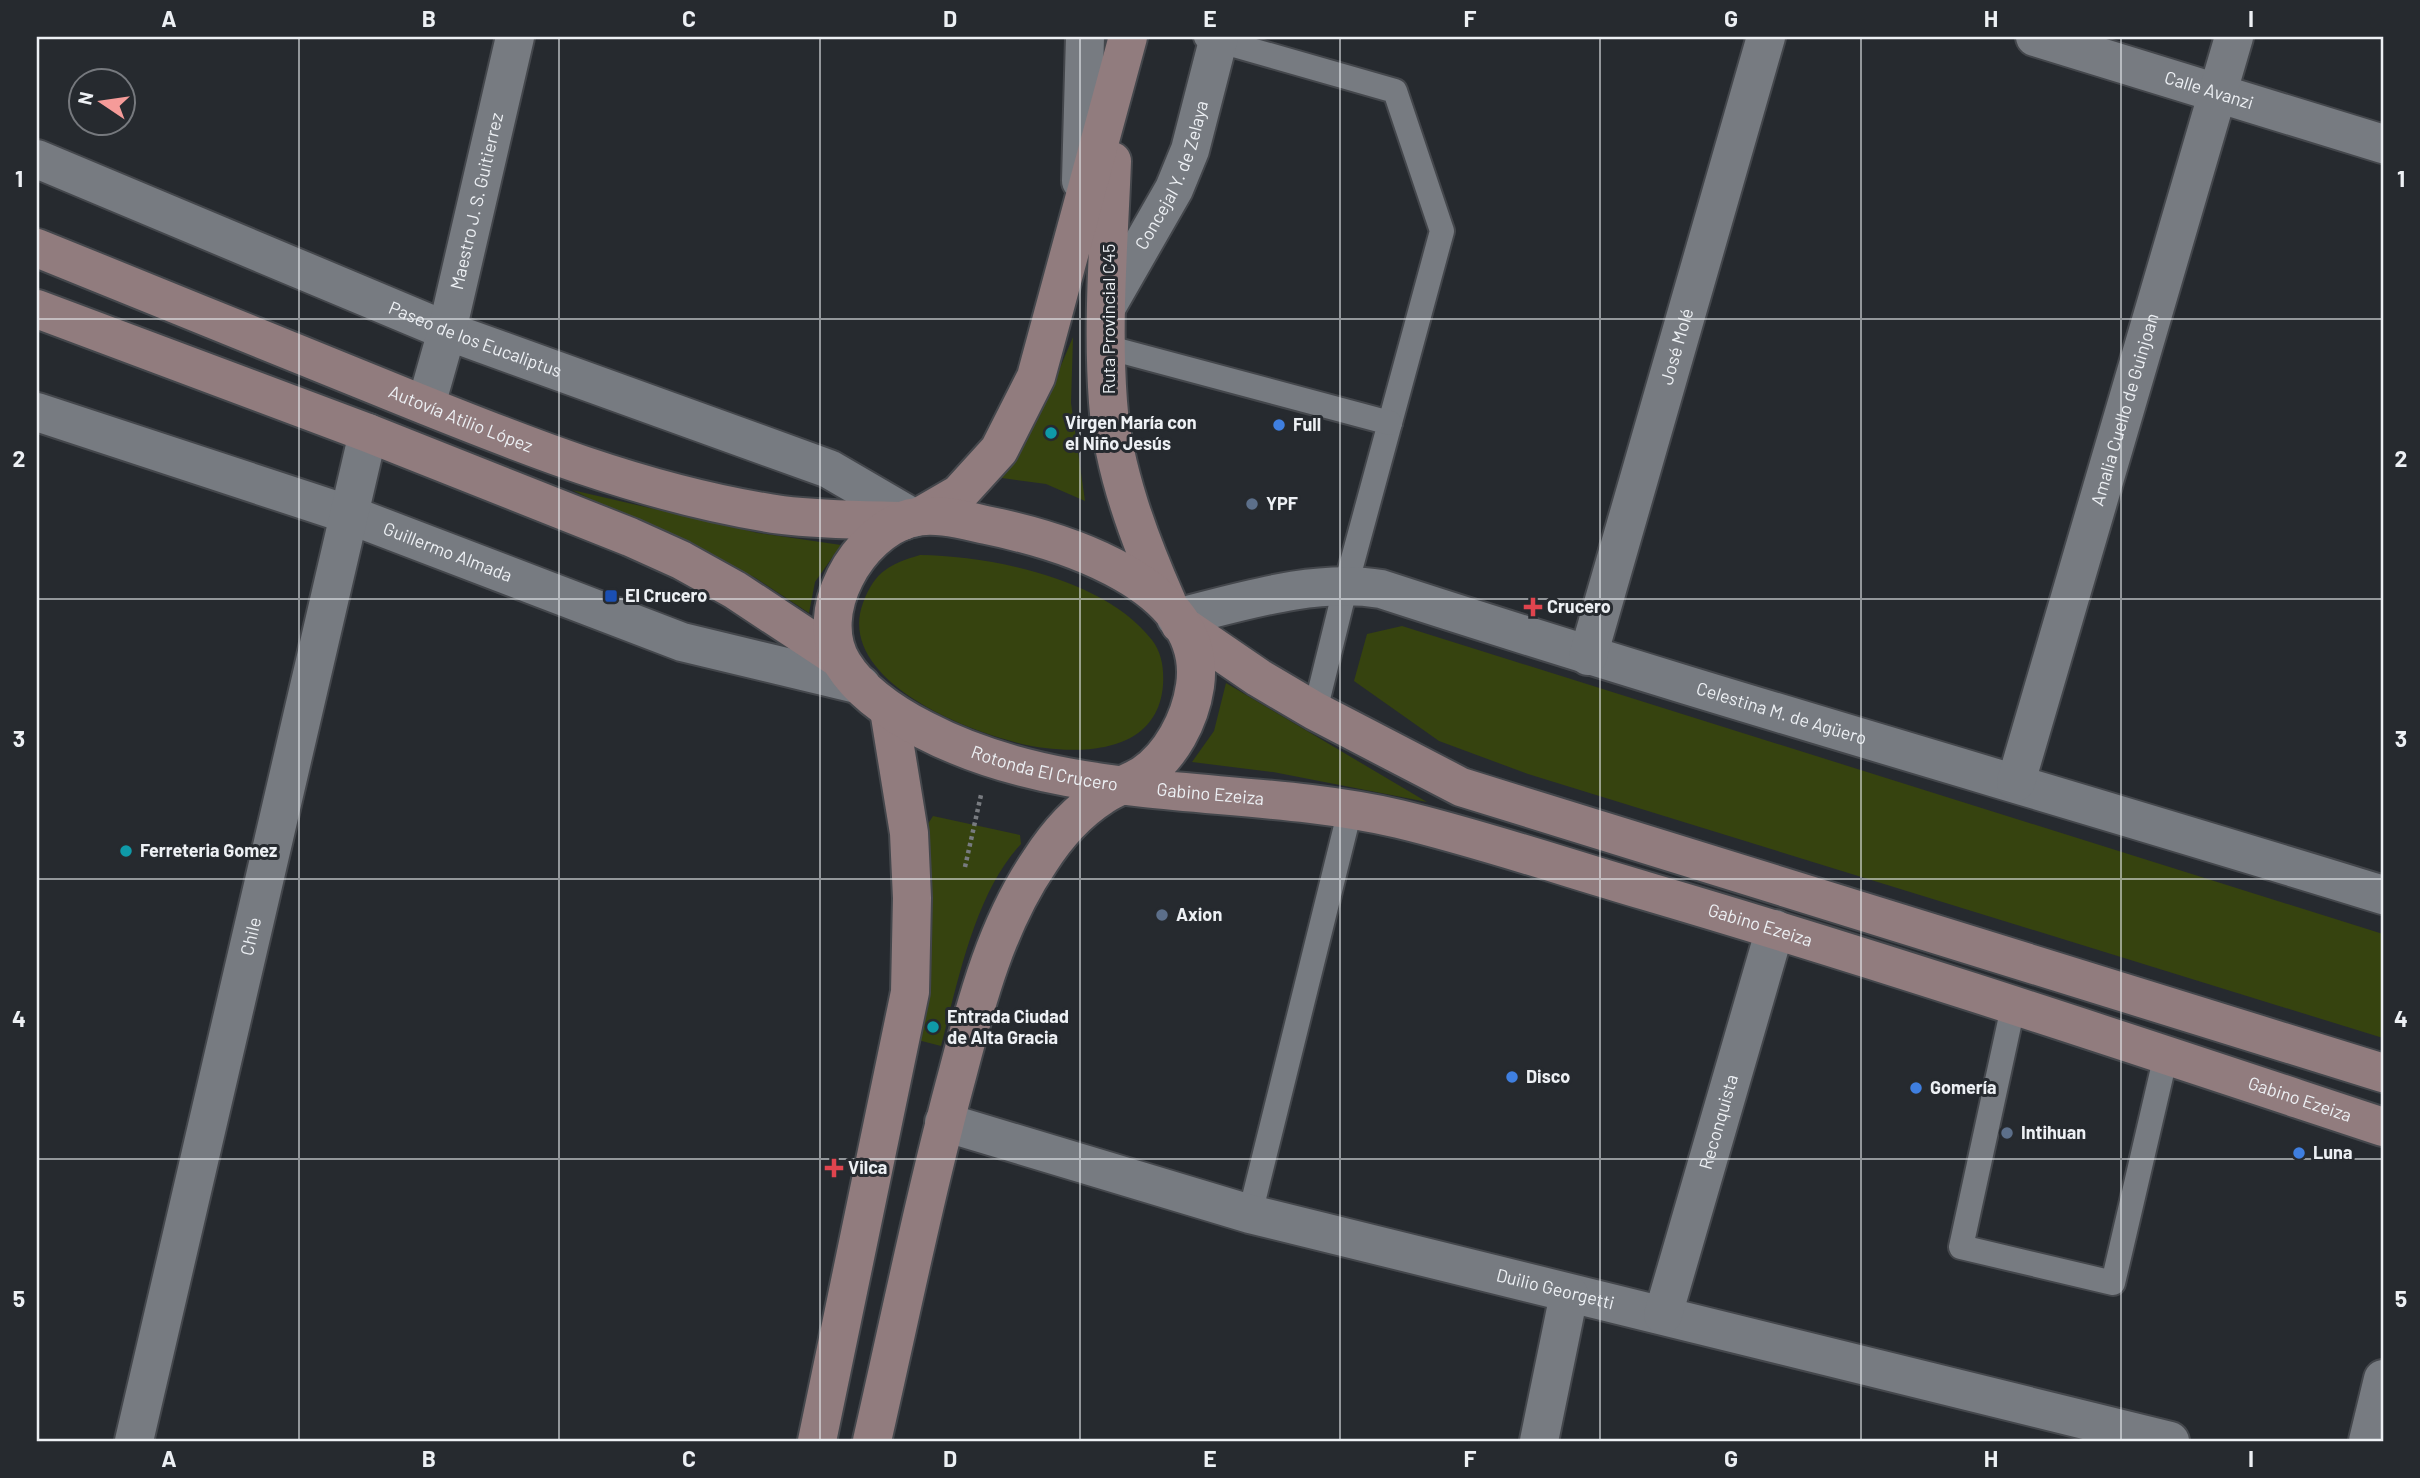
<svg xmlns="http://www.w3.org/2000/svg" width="2420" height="1478" font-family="Barlow,sans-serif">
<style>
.green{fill:#36430f}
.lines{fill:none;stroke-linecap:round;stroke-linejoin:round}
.service-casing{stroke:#44474c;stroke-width:28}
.minor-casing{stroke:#44474c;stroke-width:42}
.secondary-casing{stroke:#44474c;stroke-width:42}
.path{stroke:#787b80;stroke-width:4.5;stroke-dasharray:3.5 3.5;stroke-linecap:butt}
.service{stroke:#777b81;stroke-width:24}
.minor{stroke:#777b81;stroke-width:38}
.secondary{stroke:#917c7e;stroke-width:38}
.grid{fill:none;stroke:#edf0f4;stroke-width:2;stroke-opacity:0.55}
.shop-dot{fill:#3f7fe0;stroke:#262a2f;stroke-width:2.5}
.culture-dot{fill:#0f9aa8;stroke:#262a2f;stroke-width:2.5}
.service-dot{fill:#5c6f8a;stroke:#262a2f;stroke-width:2.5}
.transit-dot{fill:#1a4fb4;stroke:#262a2f;stroke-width:2.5}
.health-dot{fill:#e0444e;stroke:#262a2f;stroke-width:2.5}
.labels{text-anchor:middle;stroke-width:6;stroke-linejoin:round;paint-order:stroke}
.street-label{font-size:18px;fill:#edf0f4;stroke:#262a2f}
.poi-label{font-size:18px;font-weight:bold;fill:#edf0f4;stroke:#262a2f;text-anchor:start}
.neatline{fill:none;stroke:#edf0f4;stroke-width:2.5}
.grid-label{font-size:23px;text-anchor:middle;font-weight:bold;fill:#edf0f4}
</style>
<rect width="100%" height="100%" fill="#262a2f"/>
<!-- green -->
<g class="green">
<polygon points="1073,337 1071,403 1085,501 1046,484 995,477 1040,415"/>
<polygon points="572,490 758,533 841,545 815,582 809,613 754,577"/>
<path d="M920 555C993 556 1105 579 1152 640 1162 653 1164 669 1163 685 1158 748 1094 754 1045 748 985 741 833 684 863 603 875 571 890 564 920 555Z"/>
<polygon points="1402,626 2383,934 2383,1038 1528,774 1439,741 1354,681 1367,634"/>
<polygon points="1226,683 1427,802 1273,772 1192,762 1214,731"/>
<path d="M933 816 1020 835 1021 844C975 893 958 981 941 1046L914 1039 931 892 926 827Z"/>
</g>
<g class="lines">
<!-- service casing -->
<g class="service-casing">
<g id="service">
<polyline points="1206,37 1395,91 1442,231 1346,585 1315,711"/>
<polyline points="1106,347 1390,423"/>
<polyline points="2013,1007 1961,1247 2113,1283 2166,1055"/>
<polyline points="1250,1214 1350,810"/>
</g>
</g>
<!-- minor casing -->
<g class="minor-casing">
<g id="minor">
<path id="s1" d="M2035 37 2383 144"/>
<path id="s2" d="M37 159 447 331 829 469 913 518"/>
<polyline points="1081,181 1085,37"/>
<path id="s3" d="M1107 306 1174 189 1190 150 1219 37"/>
<path id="s4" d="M426 405 447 331 515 37"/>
<path id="s5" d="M37 412 350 515 682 642 861 685"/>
<path id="s6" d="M1176 618C1241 602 1314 578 1381 589 1713 697 2050 792 2383 895"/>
<path id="s7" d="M1588 656 1766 37"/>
<path id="s8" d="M2016 782 2234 37"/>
<path id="s9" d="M944 1122 1250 1214 2170 1441"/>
<path id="s10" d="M1663 1315 1775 929"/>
<path id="s11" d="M134 1441 368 433"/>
<polyline points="1539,1441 1569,1294"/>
<polyline points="2368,1441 2383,1379"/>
</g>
</g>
<!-- secondary casing -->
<g class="secondary-casing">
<g id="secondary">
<path d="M1112 161C1109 241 1102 322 1108 402 1113 470 1140 541 1167 602"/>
<path id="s12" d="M37 248C145 292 252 335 360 379 496 434 636 494 782 515 822 520 863 520 903 521"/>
<polyline points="37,309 368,433 630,537 681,560 735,590 838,658"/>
<polyline points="921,516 959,494 999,450 1036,377 1128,37"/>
<polyline points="1180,624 1259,678 1315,711 1461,787 2383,1073"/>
<polyline points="817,1441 910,992 912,898 909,833 889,710"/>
<path id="s13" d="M872 1441C900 1318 925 1194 958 1072 977 999 997 924 1040 861 1056 836 1077 812 1102 796 1115 787 1130 783 1143 775 1171 756 1190 720 1195 686 1210 584 1060 540 986 525 963 520 935 512 911 518 858 532 811 613 843 664 861 693 895 715 924 730 1069 806 1244 783 1399 819 1482 839 1564 867 1646 891 1894 964 2138 1046 2383 1127"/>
</g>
</g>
<!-- path -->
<polyline class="path" points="965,867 981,795"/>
<!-- service -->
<use href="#service" class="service"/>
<!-- minor -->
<use href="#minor" class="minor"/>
<!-- secondary -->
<use href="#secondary" class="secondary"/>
</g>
<!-- grid -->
<path class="grid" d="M299 37V1441M559 37V1441M820 37V1441M1080 37V1441M1340 37V1441M1600 37V1441M1861 37V1441M2121 37V1441M37 319H2383M37 599H2383M37 879H2383M37 1159H2383"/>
<!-- markers -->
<g class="shop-dot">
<circle cx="1279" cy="425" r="7"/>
<circle cx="1512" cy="1077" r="7"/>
<circle cx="1916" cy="1088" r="7"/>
<circle cx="2299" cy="1153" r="7"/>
</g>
<g class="culture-dot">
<circle cx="1051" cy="433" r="7"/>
<circle cx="126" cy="851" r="7"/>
<circle cx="933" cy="1027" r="7"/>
</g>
<g class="service-dot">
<circle cx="1252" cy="504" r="7"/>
<circle cx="1162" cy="915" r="7"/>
<circle cx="2007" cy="1133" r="7"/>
</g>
<rect class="transit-dot" x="604" y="589" width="14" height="14" rx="3.5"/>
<g class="health-dot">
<path d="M1529.5 596.5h7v7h7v7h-7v7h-7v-7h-7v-7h7z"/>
<path d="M830.5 1157.5h7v7h7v7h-7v7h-7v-7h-7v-7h7z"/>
</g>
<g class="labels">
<!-- street labels -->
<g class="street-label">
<text dy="6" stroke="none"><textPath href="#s1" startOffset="182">Calle Avanzi</textPath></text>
<text dy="6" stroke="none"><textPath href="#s3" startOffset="147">Concejal Y. de Zelaya</textPath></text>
<text dy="6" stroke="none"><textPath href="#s4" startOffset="210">Maestro J. S. Guitierrez</textPath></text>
<text transform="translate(1109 319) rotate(-90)" y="6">Ruta Provincial C45</text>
<text dy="6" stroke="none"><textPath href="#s2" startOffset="474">Paseo de los Eucaliptus</textPath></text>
<text dy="6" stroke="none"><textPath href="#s7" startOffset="322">José Molé</textPath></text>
<text dy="6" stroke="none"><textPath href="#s8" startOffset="388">Amalia Cuello de Guinjoan</textPath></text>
<text dy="6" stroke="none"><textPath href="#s12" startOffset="457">Autovía Atilio López</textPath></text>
<text dy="6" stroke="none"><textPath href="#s5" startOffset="434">Guillermo Almada</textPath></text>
<text dy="6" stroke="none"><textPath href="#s6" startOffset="628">Celestina M. de Agüero</textPath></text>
<text dy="6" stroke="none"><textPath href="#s13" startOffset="1629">Rotonda El Crucero</textPath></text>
<text dy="6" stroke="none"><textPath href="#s13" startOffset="1797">Gabino Ezeiza</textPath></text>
<text dy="6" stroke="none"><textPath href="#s13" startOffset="2364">Gabino Ezeiza</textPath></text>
<text dy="6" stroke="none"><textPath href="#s11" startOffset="518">Chile</textPath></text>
<text dy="6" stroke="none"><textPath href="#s13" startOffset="2931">Gabino Ezeiza</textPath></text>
<text dy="6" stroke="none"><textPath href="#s10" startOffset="201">Reconquista</textPath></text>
<text dy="6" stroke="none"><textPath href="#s9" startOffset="634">Duilio Georgetti</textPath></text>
</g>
<!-- poi labels -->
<g class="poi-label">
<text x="1065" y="429">Virgen María con<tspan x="1065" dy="21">el Niño Jesús</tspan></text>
<text x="1293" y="431">Full</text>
<text x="1266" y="510">YPF</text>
<text x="625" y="602">El Crucero</text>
<text x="1547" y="613">Crucero</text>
<text x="140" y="857">Ferreteria Gomez</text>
<text x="1176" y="921">Axion</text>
<text x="947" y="1023">Entrada Ciudad<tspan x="947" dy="21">de Alta Gracia</tspan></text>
<text x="1526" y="1083">Disco</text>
<text x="1930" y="1094">Gomería</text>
<text x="2021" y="1139">Intihuan</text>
<text x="2313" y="1159">Luna</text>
<text x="848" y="1174">Vilca</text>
</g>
</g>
<!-- border -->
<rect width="2420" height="1478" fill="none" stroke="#262a2f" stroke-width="77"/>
<!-- north arrow -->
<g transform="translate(102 102) rotate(283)"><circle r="33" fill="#262a2f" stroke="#76797e" stroke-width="2"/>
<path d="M0-5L12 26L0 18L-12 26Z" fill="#f59b99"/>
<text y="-10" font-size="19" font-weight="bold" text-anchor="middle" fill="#edf0f4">N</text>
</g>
<rect x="38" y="38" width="2344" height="1402" class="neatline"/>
<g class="grid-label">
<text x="169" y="27">A</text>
<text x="429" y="27">B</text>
<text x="689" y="27">C</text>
<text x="950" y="27">D</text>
<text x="1210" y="27">E</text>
<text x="1470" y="27">F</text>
<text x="1731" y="27">G</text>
<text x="1991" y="27">H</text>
<text x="2251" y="27">I</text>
<text x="19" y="187">1</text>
<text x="2401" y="187">1</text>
<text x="19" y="467">2</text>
<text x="2401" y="467">2</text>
<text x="19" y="747">3</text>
<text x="2401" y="747">3</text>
<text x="19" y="1027">4</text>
<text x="2401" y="1027">4</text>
<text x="19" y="1307">5</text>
<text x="2401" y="1307">5</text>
<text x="169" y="1467">A</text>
<text x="429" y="1467">B</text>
<text x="689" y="1467">C</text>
<text x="950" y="1467">D</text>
<text x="1210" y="1467">E</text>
<text x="1470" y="1467">F</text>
<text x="1731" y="1467">G</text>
<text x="1991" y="1467">H</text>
<text x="2251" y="1467">I</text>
</g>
</svg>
